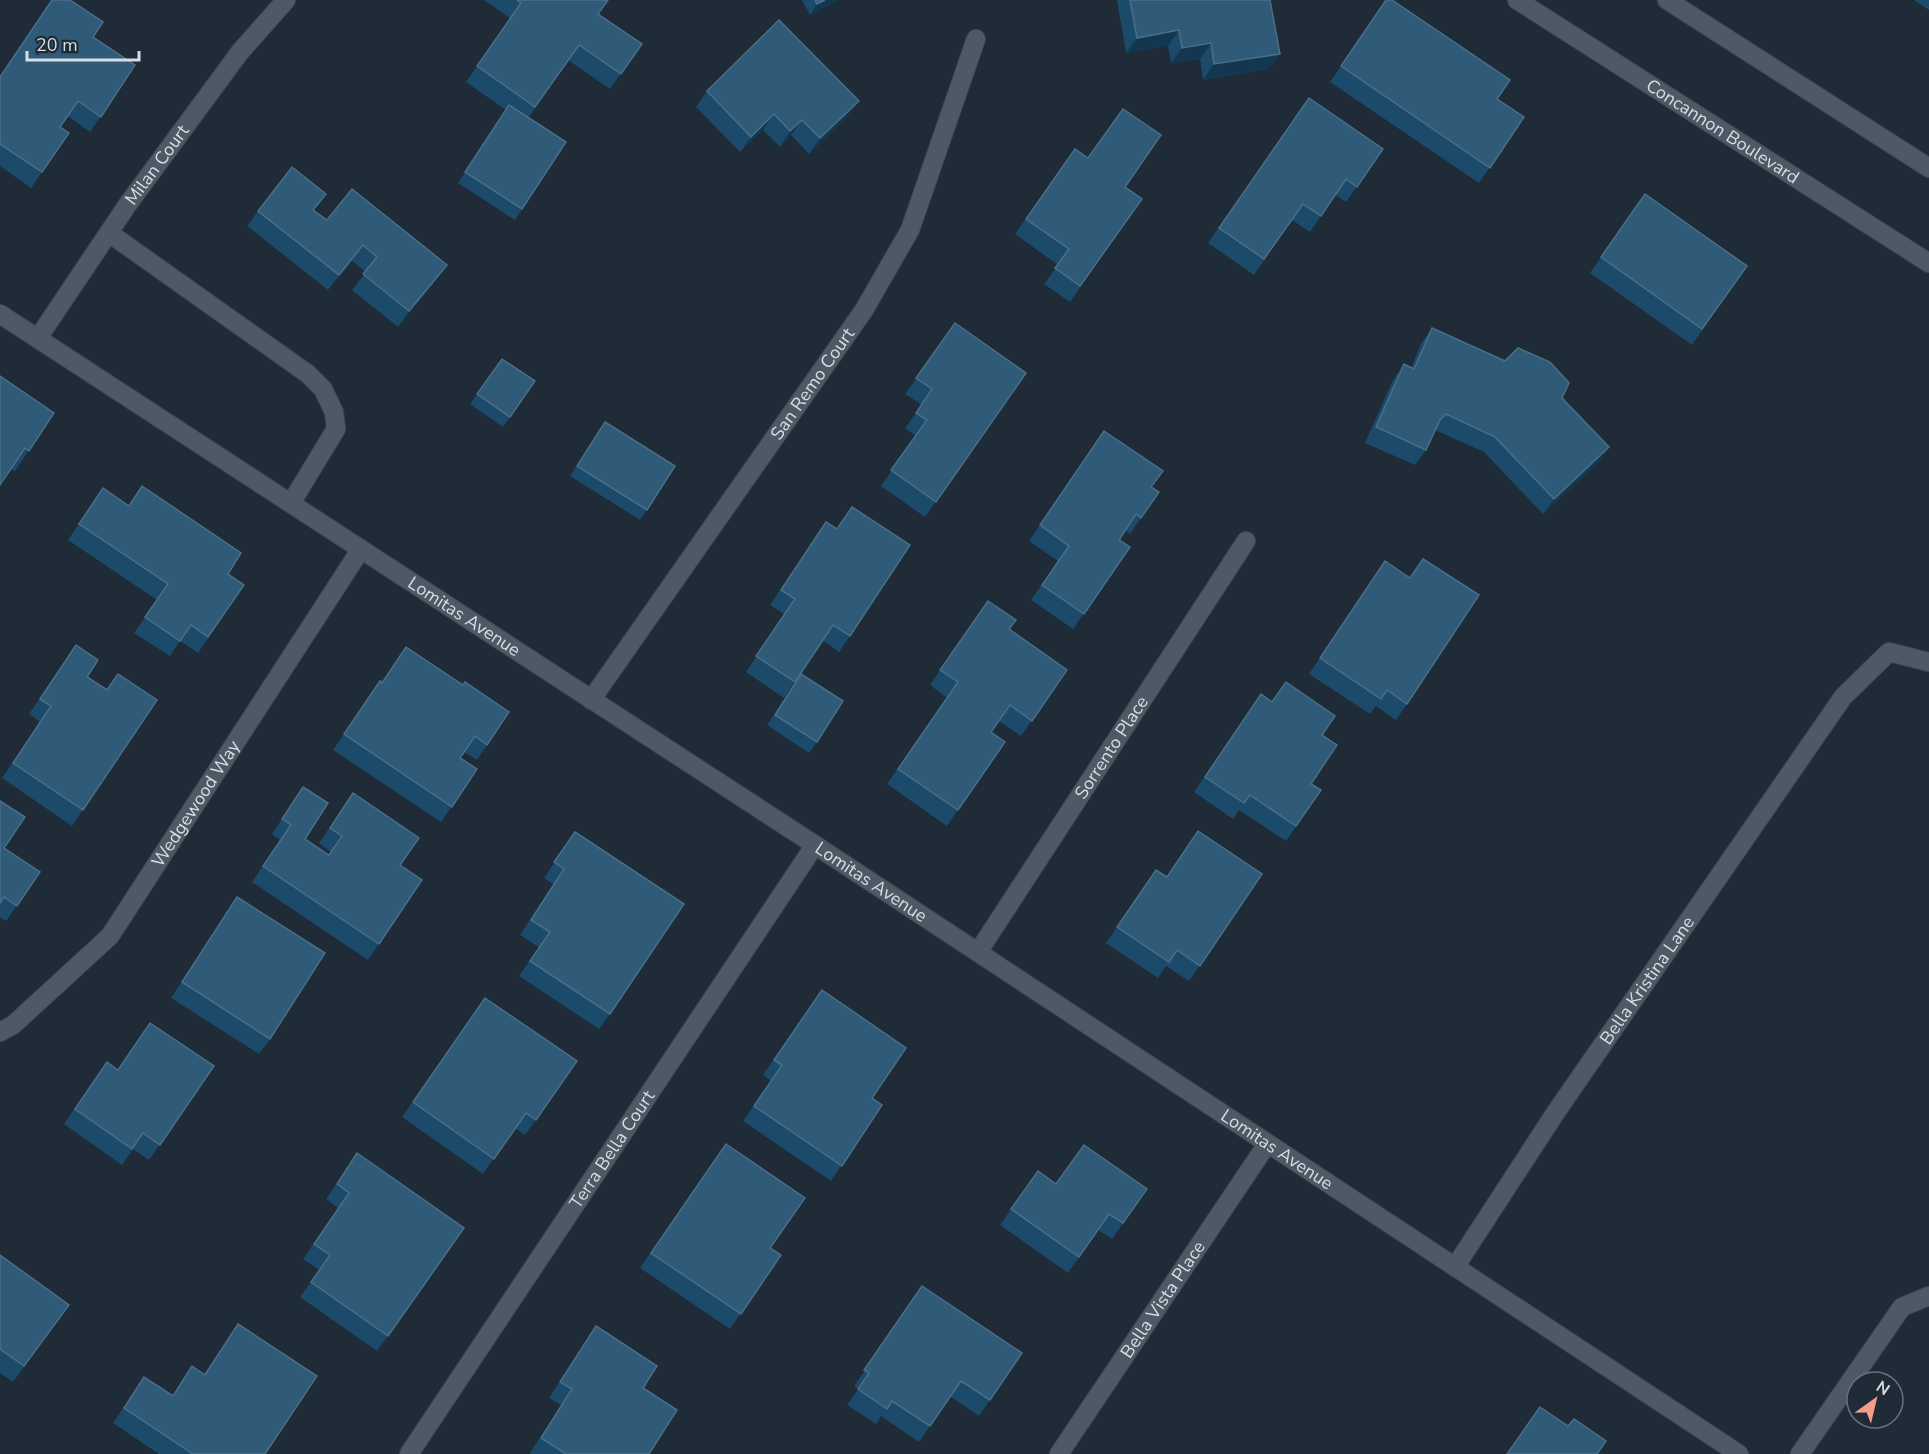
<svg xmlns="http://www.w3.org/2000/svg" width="1929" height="1454" font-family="'Nunito Sans',sans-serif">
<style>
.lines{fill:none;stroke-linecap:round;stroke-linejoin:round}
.lane-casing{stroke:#3e4951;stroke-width:20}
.street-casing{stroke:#3e4951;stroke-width:20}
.secondary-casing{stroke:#3e4951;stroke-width:20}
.lane{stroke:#4d5a66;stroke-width:18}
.street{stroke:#4d5a66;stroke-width:18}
.secondary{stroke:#4d5a66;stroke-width:18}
.wall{fill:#1b4a6b}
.shaded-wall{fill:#143750}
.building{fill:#2f5a78;stroke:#496f89;stroke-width:1.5}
.labels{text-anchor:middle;stroke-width:5;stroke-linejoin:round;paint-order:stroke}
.street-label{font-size:18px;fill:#d6dee4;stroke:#1f2b36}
</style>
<rect width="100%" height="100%" fill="#1f2b36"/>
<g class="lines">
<!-- lane casing -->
<g class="lane-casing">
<g id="lane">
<polyline points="109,233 308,374 323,389 334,412 336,429 291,503"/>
<polyline points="1800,1454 1902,1307 1929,1296"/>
</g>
</g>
<!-- street casing -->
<g class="street-casing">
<g id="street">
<path id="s1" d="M38 338 128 204 240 52 286 0"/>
<path id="s2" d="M591 700 864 310 910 230 976 39"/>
<path id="s3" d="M978 952 1246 541"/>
<path id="s4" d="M0 1032 13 1025 110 936 361 549"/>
<path id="s5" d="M1455 1267 1556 1112 1843 697 1889 652 1929 662"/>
<path id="s6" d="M409 1454 815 845"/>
<path id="s7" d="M1059 1454 1267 1144"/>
</g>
</g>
<!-- secondary casing -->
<g class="secondary-casing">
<g id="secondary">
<path id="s8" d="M1517 0 1929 263"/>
<polyline points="1667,0 1929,168"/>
<path id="s9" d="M0 314 815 845 1739 1454"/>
</g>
</g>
<!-- lane -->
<use href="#lane" class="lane"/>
<!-- street -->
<use href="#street" class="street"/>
<!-- secondary -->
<use href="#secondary" class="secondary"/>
</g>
<!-- wall -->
<g class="wall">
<polygon points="484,0 608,0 598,14 642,44 610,89 568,60 529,117 522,209 515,220 458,183 506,110 466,82 510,18"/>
<polygon points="802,0 839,0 810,15"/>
<polygon points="1117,0 1270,0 1280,54 1269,69 1203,80 1200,59 1171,63 1168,46 1126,53"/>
<polygon points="1386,0 1497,99 1524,117 1479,183 1330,82"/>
<polygon points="1914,0 1929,0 1929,10"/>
<polygon points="93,37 135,65 90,132 68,116 60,127 69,133 31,188 0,166 0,77"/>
<polygon points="707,91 848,116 809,154 791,135 780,147 763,130 740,152 696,107"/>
<polygon points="1309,98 1383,149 1346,202 1335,195 1310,232 1292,220 1254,275 1208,243"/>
<polygon points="1075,149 1142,199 1070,302 1044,284 1058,265 1015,234"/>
<polygon points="1645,194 1747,266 1692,345 1590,273"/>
<polygon points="258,211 314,211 327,220 447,265 436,280 398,327 352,290 366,272 352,261 328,290 247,226"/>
<polygon points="955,323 1026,373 925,517 881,486 916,436 905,428 922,405 905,394"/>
<polygon points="1432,328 1562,398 1609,447 1598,463 1543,514 1484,452 1435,430 1426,450 1415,465 1365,443 1393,380 1404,364 1411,368 1421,344"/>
<polygon points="502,359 535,381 503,427 470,404"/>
<polygon points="0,376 54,413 15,471 11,469"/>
<polygon points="605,422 647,510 640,520 570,476"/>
<polygon points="1104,431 1151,487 1159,492 1130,534 1125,530 1119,540 1130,547 1073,629 1031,600 1058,561 1029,541"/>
<polygon points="103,488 244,585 198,653 180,641 170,656 134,633 157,600 68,540"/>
<polygon points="815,538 850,636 839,652 822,640 784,698 746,672 784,614 770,605"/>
<polygon points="1385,561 1407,704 1396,720 1376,706 1370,714 1309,674"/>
<polygon points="988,601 1010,629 1067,670 1021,736 999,721 991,732 1005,742 947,826 887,784 947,698 930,685"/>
<polygon points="76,645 87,677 107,690 157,700 72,826 2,778 40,722 29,714"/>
<polygon points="406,647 487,745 477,760 464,752 460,758 477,769 441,822 333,750 380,681 382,682"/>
<polygon points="801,674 817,742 809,753 767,725"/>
<polygon points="1261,694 1322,735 1311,784 1321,790 1286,841 1239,810 1233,819 1194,792"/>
<polygon points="303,787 305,839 329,855 331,852 319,843 353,793 400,865 422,880 368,960 252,882 280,840 272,834"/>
<polygon points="0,801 4,848 40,872 6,921 0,917"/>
<polygon points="575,832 610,1014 599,1029 519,976 539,947 520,935 553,884 544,878"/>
<polygon points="1156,870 1166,877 1262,874 1189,981 1166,966 1158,978 1106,943"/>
<polygon points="237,897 270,1039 259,1054 171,998"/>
<polygon points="822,990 872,1098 882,1105 831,1181 743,1121 771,1081 763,1075"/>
<polygon points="485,998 577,1061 525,1135 515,1128 483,1174 402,1117"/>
<polygon points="107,1062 118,1070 214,1066 149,1160 133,1149 122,1165 64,1124"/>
<polygon points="726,1144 770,1248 781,1255 730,1329 640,1268"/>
<polygon points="357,1153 464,1228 377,1351 300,1297 319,1270 303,1259 338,1208 326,1199"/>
<polygon points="1038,1171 1056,1184 1147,1189 1112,1239 1098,1230 1068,1273 1000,1225"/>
<polygon points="0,1255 69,1305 13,1382 0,1373"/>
<polygon points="922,1286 1022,1353 979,1416 950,1396 919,1442 881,1416 876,1424 847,1405 858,1389 854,1386"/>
<polygon points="238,1324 265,1454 159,1454 113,1423 144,1377 172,1396 204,1374"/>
<polygon points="596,1326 649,1454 531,1454 530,1453 561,1405 549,1398"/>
</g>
<!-- shaded-wall -->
<g class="shaded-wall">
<polygon points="825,0 839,0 810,15 817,4"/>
<polygon points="1179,30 1168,46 1126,53 1137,38"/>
<polygon points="1211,43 1200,59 1171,63 1182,48"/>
<polygon points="1280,54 1269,69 1203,80 1214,64"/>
<polygon points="859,101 848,116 809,154 820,138"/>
<polygon points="774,114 763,130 740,152 751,137"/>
<polygon points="802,120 791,135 780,147 790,131"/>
<polygon points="363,245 352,261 328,290 339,275"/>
<polygon points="447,265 436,280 398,327 409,311"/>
<polygon points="1609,447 1598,463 1543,514 1554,499"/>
</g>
<!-- building -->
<g class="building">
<polygon points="52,0 70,0 103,22 93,37 135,65 101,117 78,101 60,127 69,133 42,172 0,144 0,77"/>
<polygon points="517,0 608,0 598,14 642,44 621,74 579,45 535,107 477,66 521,3"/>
<polygon points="815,0 825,0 817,4"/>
<polygon points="1130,0 1270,0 1280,54 1214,64 1211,43 1182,48 1179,30 1137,38"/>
<polygon points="1386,0 1392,0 1510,80 1497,99 1524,117 1490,168 1341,66"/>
<polygon points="779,20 859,101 820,138 802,120 790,131 774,114 751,137 707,91"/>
<polygon points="1309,98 1383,149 1357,187 1346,179 1321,216 1303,204 1264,259 1219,228"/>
<polygon points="509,105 566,142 522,209 465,172"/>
<polygon points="1123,109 1161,135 1125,187 1142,199 1080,286 1055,268 1069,249 1026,219 1075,149 1088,158"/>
<polygon points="292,167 326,194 313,210 327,220 352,189 447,265 409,311 363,274 377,257 363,245 339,275 258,211"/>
<polygon points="1645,194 1747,266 1702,329 1601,257"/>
<polygon points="955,323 1026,373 936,502 891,470 927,420 916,413 932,389 916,378"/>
<polygon points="1432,328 1505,361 1518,348 1550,362 1569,383 1562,398 1609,447 1554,499 1495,437 1446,414 1440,420 1426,450 1376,427 1404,364 1414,369"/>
<polygon points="502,359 535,381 510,417 477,394"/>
<polygon points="0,376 54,413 29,451 25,448 0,485"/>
<polygon points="605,422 675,466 647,510 577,466"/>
<polygon points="1104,431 1163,471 1151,487 1159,492 1141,518 1136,514 1119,540 1130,547 1084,614 1042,585 1069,546 1040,525"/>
<polygon points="142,486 241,553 228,574 244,585 208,637 191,625 180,641 145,617 168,584 79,524 103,488 129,506"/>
<polygon points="852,507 910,545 850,636 833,625 795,682 756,656 795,599 781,590 826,522 837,529"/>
<polygon points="1423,559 1479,595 1407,704 1387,690 1381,699 1320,658 1385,561 1410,578"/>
<polygon points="988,601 1016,620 1009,629 1067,670 1032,721 1010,705 991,732 1005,742 958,810 898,769 958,682 940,670"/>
<polygon points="76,645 98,660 87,677 107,690 118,674 157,700 83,810 13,763 51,706 40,699"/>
<polygon points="406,647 463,685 465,682 509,712 487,745 475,736 460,758 477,769 452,807 344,734 380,681 382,683"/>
<polygon points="801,674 843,701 817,742 775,715"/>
<polygon points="1286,682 1335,716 1322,735 1337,745 1311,784 1321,790 1296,826 1250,795 1244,803 1205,777 1261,694 1272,702"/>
<polygon points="303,787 328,803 305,839 329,855 342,836 330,828 353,793 419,838 400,865 422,880 379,944 263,866 291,825 282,819"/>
<polygon points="0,801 25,817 4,848 40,872 17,906 4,897 0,903"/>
<polygon points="1198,831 1262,874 1200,966 1177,950 1169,962 1117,927 1156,870 1167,877"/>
<polygon points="575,832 684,904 610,1014 530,961 550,932 531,920 564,869 554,862"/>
<polygon points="237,897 325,953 270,1039 182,982"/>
<polygon points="822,990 906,1048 872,1098 882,1105 842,1166 754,1106 782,1065 774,1060"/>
<polygon points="485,998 577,1061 536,1120 526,1113 494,1159 413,1102"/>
<polygon points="150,1023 214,1066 160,1145 143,1133 132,1149 75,1109 107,1062 118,1070"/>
<polygon points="726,1144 805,1198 770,1248 781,1255 741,1314 651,1253"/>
<polygon points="1084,1145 1147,1189 1123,1223 1109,1214 1079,1257 1011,1209 1038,1171 1056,1184"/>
<polygon points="357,1153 464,1228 388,1336 311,1282 330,1255 314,1244 349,1193 337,1184"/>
<polygon points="0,1255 69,1305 24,1366 0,1349"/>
<polygon points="922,1286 1022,1353 990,1400 961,1381 930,1426 892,1401 887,1409 858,1389 869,1373 864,1370"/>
<polygon points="238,1324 317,1376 265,1454 193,1454 124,1408 144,1377 173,1396 192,1366 205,1375"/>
<polygon points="596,1326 657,1366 643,1388 677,1410 649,1454 566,1454 541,1438 572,1389 560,1382"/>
<polygon points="1540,1407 1568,1426 1574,1419 1606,1441 1597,1454 1507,1454"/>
</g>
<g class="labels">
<!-- street labels -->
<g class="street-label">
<text dy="6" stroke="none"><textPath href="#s8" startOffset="244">Concannon Boulevard</textPath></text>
<text dy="6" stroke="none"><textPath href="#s1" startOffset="210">Milan Court</textPath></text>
<text dy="6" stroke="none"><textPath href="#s2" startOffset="386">San Remo Court</textPath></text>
<text dy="6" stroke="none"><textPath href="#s9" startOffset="554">Lomitas Avenue</textPath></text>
<text dy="6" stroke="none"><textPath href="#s3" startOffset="244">Sorrento Place</textPath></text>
<text dy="6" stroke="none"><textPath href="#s4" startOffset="304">Wedgewood Way</textPath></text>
<text dy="6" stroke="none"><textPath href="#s9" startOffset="1040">Lomitas Avenue</textPath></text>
<text dy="6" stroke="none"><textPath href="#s5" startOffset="345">Bella Kristina Lane</textPath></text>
<text dy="6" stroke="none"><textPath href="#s6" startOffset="366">Terra Bella Court</textPath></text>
<text dy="6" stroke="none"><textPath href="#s9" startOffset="1526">Lomitas Avenue</textPath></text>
<text dy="6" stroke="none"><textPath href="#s7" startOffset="186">Bella Vista Place</textPath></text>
</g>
</g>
<!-- north arrow -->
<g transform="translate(1875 1400) rotate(34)"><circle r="28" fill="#1f2b36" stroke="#68737c" stroke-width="1.5"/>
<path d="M0-4.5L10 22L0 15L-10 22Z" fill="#f49e89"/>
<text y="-9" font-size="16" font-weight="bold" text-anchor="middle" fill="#d6dee4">N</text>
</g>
<!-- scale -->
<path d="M27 51v9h112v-9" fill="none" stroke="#d6dee4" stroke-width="3"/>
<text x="36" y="51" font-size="18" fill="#d6dee4" stroke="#1f2b36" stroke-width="4.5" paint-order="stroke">20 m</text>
</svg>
